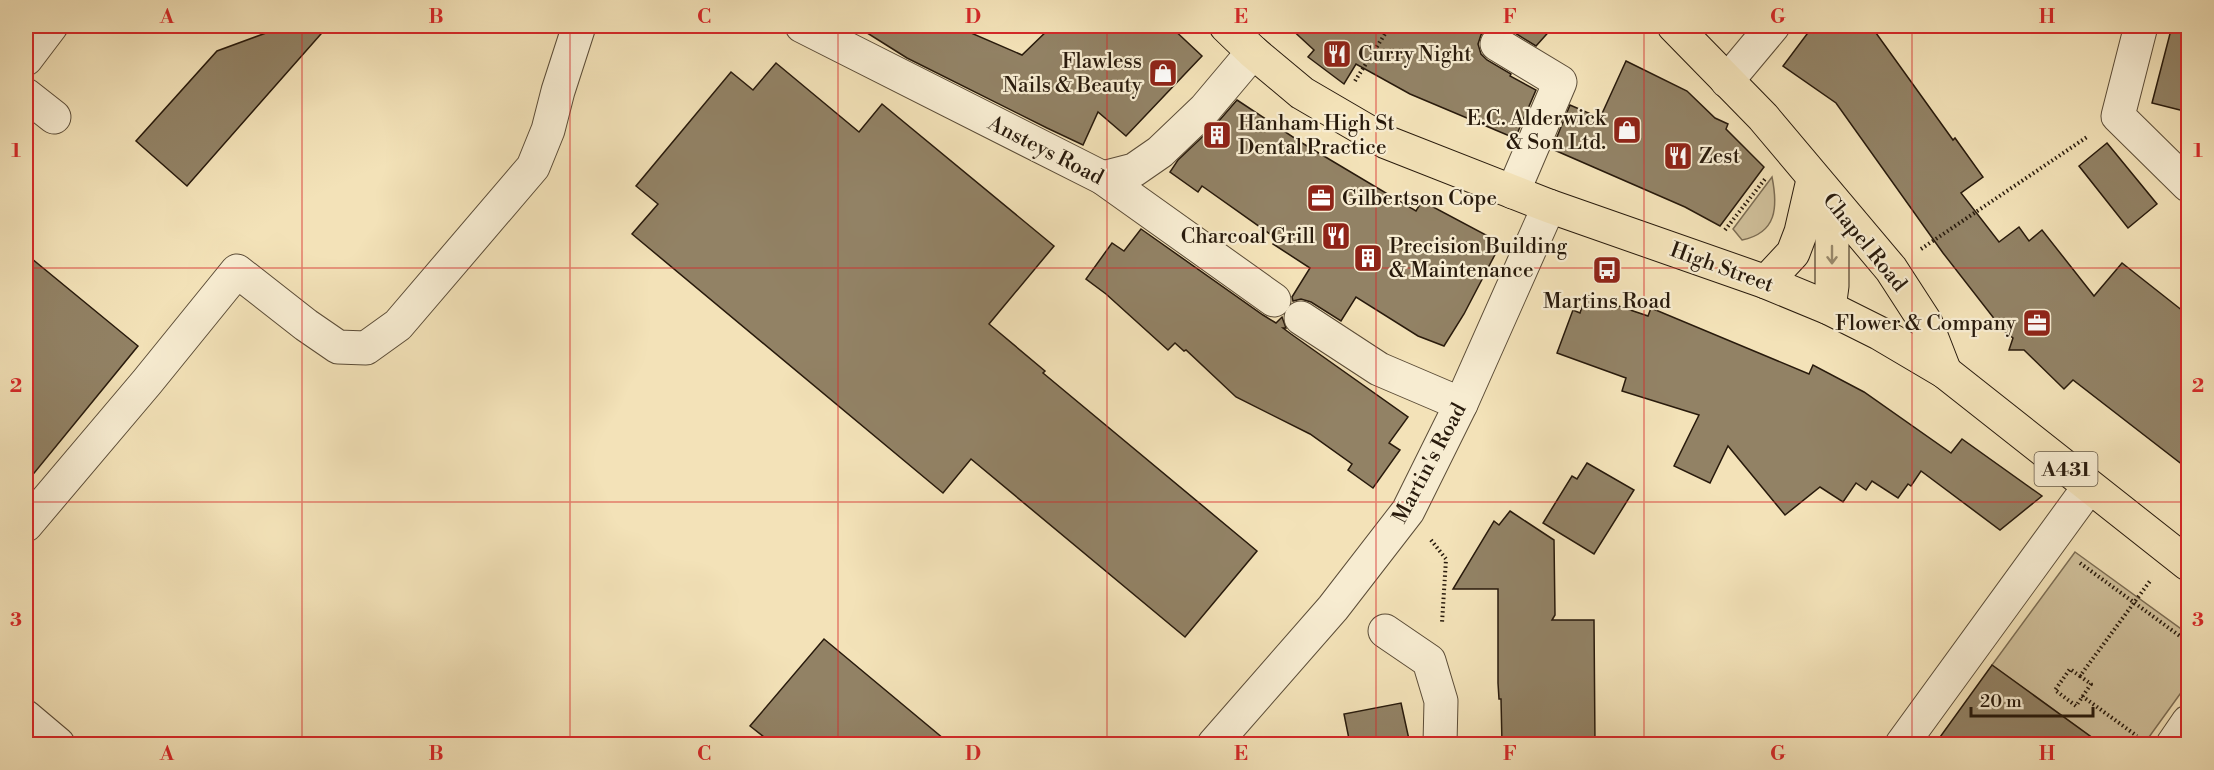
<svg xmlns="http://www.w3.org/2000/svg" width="2214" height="770" font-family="'Libre Bodoni',serif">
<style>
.green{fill:#d0c09b;stroke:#7c6d54;stroke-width:1.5}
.building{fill:#928265;stroke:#281a0c;stroke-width:1.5}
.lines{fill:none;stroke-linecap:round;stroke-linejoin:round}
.minor-casing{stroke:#5b4c37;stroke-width:35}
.major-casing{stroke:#281a0c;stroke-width:35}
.path{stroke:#281a0c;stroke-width:4;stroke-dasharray:1.5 3;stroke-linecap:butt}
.minor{stroke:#f7ecd1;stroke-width:33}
.major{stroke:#f3e2b8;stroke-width:33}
.oneway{stroke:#98886b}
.grid{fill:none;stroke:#d62828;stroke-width:1.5;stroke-opacity:0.55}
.labels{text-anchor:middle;stroke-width:4.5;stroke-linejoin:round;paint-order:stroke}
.shield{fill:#f7ecd1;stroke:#665947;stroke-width:1.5}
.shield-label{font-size:20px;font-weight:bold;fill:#281a0c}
.poi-label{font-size:21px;fill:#281a0c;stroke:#f7ecd1;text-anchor:start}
.street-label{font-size:21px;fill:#281a0c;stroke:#f7ecd1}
.neatline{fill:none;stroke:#d62828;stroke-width:2}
.grid-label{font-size:20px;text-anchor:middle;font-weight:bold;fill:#d62828}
</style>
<rect width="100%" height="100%" fill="#f3e2b8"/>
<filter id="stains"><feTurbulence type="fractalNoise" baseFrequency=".00333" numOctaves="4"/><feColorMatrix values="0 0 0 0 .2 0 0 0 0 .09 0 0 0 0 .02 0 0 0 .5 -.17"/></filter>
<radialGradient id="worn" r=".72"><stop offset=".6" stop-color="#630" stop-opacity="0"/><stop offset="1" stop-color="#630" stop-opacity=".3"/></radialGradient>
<!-- green -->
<g class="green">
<path d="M1772 177C1778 207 1777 233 1742 240L1733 229Z"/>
<polygon points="2075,552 2188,634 2188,683 2144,744 2101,744 1992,665"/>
</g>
<!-- building -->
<g class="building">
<polygon points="285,26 328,26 187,186 136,141 217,51"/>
<polygon points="856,26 955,26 1022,55 1052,26 1170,26 1202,56 1126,136 1098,112 1083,145 1047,128 907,58"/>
<polygon points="1288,26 1496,26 1487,28 1481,35 1478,44 1481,54 1487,60 1511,74 1510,76 1536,90 1517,134 1514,132 1512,137 1410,94 1356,64 1344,84 1308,57 1314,50"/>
<polygon points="1498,26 1554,26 1536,46 1507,28"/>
<polygon points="1813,26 1871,26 1953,140 1955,138 1983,177 1961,193 1999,242 2019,227 2029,241 2042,230 2094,296 2122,263 2188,315 2188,469 2073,380 2064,389 2024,350 2009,350 2013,338 2003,330 1943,253 1836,103 1783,66"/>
<polygon points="2172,26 2188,26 2188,112 2152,103"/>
<polygon points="1626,61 1687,91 1715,118 1728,124 1726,129 1764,167 1720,226 1685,207 1552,149 1570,105 1600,118"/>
<polygon points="776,63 859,132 882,104 1054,246 989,324 1045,371 1043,373 1257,551 1185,637 971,459 943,493 632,234 658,204 636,186 731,72 753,90"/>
<polygon points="1237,100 1302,143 1416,211 1422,201 1501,243 1464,314 1444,346 1418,336 1356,297 1341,321 1311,302 1301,299 1293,301 1292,297 1310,268 1273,244 1277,239 1202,186 1198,192 1170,172 1178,160 1218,122"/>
<polygon points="2107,143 2157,204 2128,228 2079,166"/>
<polygon points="1141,229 1263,315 1276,323 1282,317 1286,328 1283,328 1291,334 1408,417 1389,443 1400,450 1373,488 1348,470 1352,464 1310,434 1236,397 1186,350 1184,351 1175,343 1168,350 1106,294 1086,279 1112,243 1124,251"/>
<polygon points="26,254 138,346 26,483"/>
<polygon points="1586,295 1648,316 1651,308 1809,374 1813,365 1864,392 1951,453 1962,439 2042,496 2000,530 1921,471 1911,486 1908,484 1898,498 1872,481 1866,490 1856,483 1843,502 1820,487 1785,515 1728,446 1710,483 1674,466 1699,415 1622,391 1626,378 1557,353 1573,310 1580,313"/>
<polygon points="1587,463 1634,490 1594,554 1543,523 1572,476 1577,479"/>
<polygon points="1510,511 1554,540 1555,615 1552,620 1594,620 1595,744 1502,744 1501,699 1499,699 1498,683 1498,589 1453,589 1494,521 1499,525"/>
<polygon points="824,639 950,744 773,744 750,726"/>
<polygon points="1992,665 2101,744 1935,744"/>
<polygon points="1401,703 1410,744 1350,744 1344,714"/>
</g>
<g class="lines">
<!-- minor casing -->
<g class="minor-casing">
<g id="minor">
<polyline points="802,26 1103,178 1274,300"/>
<polyline points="2141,26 2118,116 2188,185"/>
<polyline points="1497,44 1560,82 1513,192"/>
<polyline points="26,59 51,26"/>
<polyline points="1727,81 1773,26"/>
<polyline points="26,95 54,117"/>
<polyline points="1103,178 1134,170 1160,152 1205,109 1253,52"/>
<polyline points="1301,318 1379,369 1461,404"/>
<polyline points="26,525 147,382 237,271 306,325 338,347 366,348 398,325 533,167 548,130 558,91 579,26"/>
<polyline points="1385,631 1429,661 1441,701 1440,744"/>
<polyline points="26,717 58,744"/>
<polyline points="1214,744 1333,608 1408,511 1461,404 1549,206"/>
<polyline points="1902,744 2089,487"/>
<polyline points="2173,744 2188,722"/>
</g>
</g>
<!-- major casing -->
<g class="major-casing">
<g id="major">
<polyline points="1226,26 1253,52 1302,93 1386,142 1549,206 1766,282 1829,308 1879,333 1945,372 2188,564"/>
<polyline points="1674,26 1763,117 1891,269 1926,323 1945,372"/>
<polyline points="1818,192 1832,235 1832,286 1829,308"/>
<polyline points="1766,282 1793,253 1801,232 1813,180"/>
</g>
</g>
<!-- path -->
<g class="path">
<polyline points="1355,81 1390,26"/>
<polyline points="1725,230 1765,179"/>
<polyline points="1921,249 2087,137"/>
<polyline points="1431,540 1446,559 1442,623"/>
<polyline points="2080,563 2188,642"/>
<polyline points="2080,676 2091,684 2076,706 2055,690 2070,669 2080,676 2150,581"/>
<polyline points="2082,696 2137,736"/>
</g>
<!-- minor -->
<use href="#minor" class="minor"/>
<!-- major -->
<use href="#major" class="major"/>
</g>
<!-- one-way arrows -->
<defs><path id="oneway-shaft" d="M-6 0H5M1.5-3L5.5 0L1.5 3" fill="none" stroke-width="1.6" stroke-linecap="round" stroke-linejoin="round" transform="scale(1.5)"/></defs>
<use class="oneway" href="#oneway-shaft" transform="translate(1832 255) rotate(90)"/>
<!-- grid -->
<path class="grid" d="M302 26V744M570 26V744M838 26V744M1107 26V744M1376 26V744M1644 26V744M1912 26V744M26 268H2188M26 502H2188"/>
<!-- icons -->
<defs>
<g id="restaurant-square" transform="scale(1.5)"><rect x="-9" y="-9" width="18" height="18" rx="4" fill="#8f2418" stroke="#f7ecd1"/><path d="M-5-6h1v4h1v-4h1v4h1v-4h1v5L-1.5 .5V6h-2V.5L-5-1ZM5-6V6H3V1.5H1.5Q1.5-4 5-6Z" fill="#fff"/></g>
<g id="shop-square" transform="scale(1.5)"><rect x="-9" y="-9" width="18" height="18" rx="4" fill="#8f2418" stroke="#f7ecd1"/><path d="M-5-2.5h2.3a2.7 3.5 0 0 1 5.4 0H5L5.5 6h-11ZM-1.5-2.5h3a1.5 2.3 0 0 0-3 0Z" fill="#fff"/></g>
<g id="building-square" transform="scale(1.5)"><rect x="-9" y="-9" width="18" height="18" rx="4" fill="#8f2418" stroke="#f7ecd1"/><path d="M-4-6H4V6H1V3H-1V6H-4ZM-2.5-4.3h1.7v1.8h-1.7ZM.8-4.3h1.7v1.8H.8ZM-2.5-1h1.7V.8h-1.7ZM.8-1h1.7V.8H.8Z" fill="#fff"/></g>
<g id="office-square" transform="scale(1.5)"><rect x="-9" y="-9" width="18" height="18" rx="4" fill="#8f2418" stroke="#f7ecd1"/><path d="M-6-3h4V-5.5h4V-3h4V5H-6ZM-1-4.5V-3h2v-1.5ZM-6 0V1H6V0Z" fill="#fff"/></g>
<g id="bus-square" transform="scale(1.5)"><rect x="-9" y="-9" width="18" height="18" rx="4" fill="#8f2418" stroke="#f7ecd1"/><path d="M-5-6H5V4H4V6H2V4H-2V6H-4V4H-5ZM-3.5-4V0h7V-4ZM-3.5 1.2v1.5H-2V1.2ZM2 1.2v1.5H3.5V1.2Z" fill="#fff"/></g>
</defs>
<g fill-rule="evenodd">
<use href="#restaurant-square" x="1337" y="54"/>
<use href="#shop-square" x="1163" y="73"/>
<use href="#shop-square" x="1627" y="130"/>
<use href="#building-square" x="1217" y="135"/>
<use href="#restaurant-square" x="1678" y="156"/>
<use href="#office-square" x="1321" y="198"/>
<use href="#restaurant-square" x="1336" y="236"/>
<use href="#building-square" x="1368" y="258"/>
<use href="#bus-square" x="1607" y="270"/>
<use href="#office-square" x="2037" y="323"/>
</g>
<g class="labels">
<!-- shield labels -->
<rect class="shield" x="2034.5" y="452" width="63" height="34" rx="4.5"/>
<g class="shield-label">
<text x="2066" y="476">A431</text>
</g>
<!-- poi labels -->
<g class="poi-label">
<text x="1358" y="61">Curry Night</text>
<text x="1142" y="68" text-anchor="end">Flawless<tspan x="1142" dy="24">Nails &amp; Beauty</tspan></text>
<text x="1606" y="125" text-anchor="end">E.C. Alderwick<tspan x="1606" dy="24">&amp; Son Ltd.</tspan></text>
<text x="1238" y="130">Hanham High St<tspan x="1238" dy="24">Dental Practice</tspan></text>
<text x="1699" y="163">Zest</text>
<text x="1342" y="205">Gilbertson Cope</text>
<text x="1315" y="243" text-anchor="end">Charcoal Grill</text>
<text x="1389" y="253">Precision Building<tspan x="1389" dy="24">&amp; Maintenance</tspan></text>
<text x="1607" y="308" text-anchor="middle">Martins Road</text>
<text x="2016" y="330" text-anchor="end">Flower &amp; Company</text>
</g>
<!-- street labels -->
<g class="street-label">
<text transform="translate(1046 150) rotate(27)" y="7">Ansteys Road</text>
<text transform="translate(1865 242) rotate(51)" y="7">Chapel Road</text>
<text transform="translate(1722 267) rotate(20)" y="7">High Street</text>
<text transform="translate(1429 463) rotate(-62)" y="7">Martin's Road</text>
</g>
</g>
<!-- margin -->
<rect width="2214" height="770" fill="none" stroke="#f3e2b8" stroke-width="66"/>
<!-- scale -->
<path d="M1971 707v9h122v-9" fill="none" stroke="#281a0c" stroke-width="3"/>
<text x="1980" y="707" font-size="18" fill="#281a0c" stroke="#f7ecd1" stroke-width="4.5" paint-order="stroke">20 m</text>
<rect x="33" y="33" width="2148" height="704" class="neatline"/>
<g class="grid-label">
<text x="167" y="23">A</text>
<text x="436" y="23">B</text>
<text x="704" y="23">C</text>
<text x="973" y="23">D</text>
<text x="1241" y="23">E</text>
<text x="1510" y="23">F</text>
<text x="1778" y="23">G</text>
<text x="2047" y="23">H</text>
<text x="16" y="157">1</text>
<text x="2198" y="157">1</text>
<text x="16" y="392">2</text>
<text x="2198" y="392">2</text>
<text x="16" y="626">3</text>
<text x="2198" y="626">3</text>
<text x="167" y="760">A</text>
<text x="436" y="760">B</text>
<text x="704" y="760">C</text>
<text x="973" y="760">D</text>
<text x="1241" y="760">E</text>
<text x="1510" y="760">F</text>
<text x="1778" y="760">G</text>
<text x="2047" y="760">H</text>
</g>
<rect width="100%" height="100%" filter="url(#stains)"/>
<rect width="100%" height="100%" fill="url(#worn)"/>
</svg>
